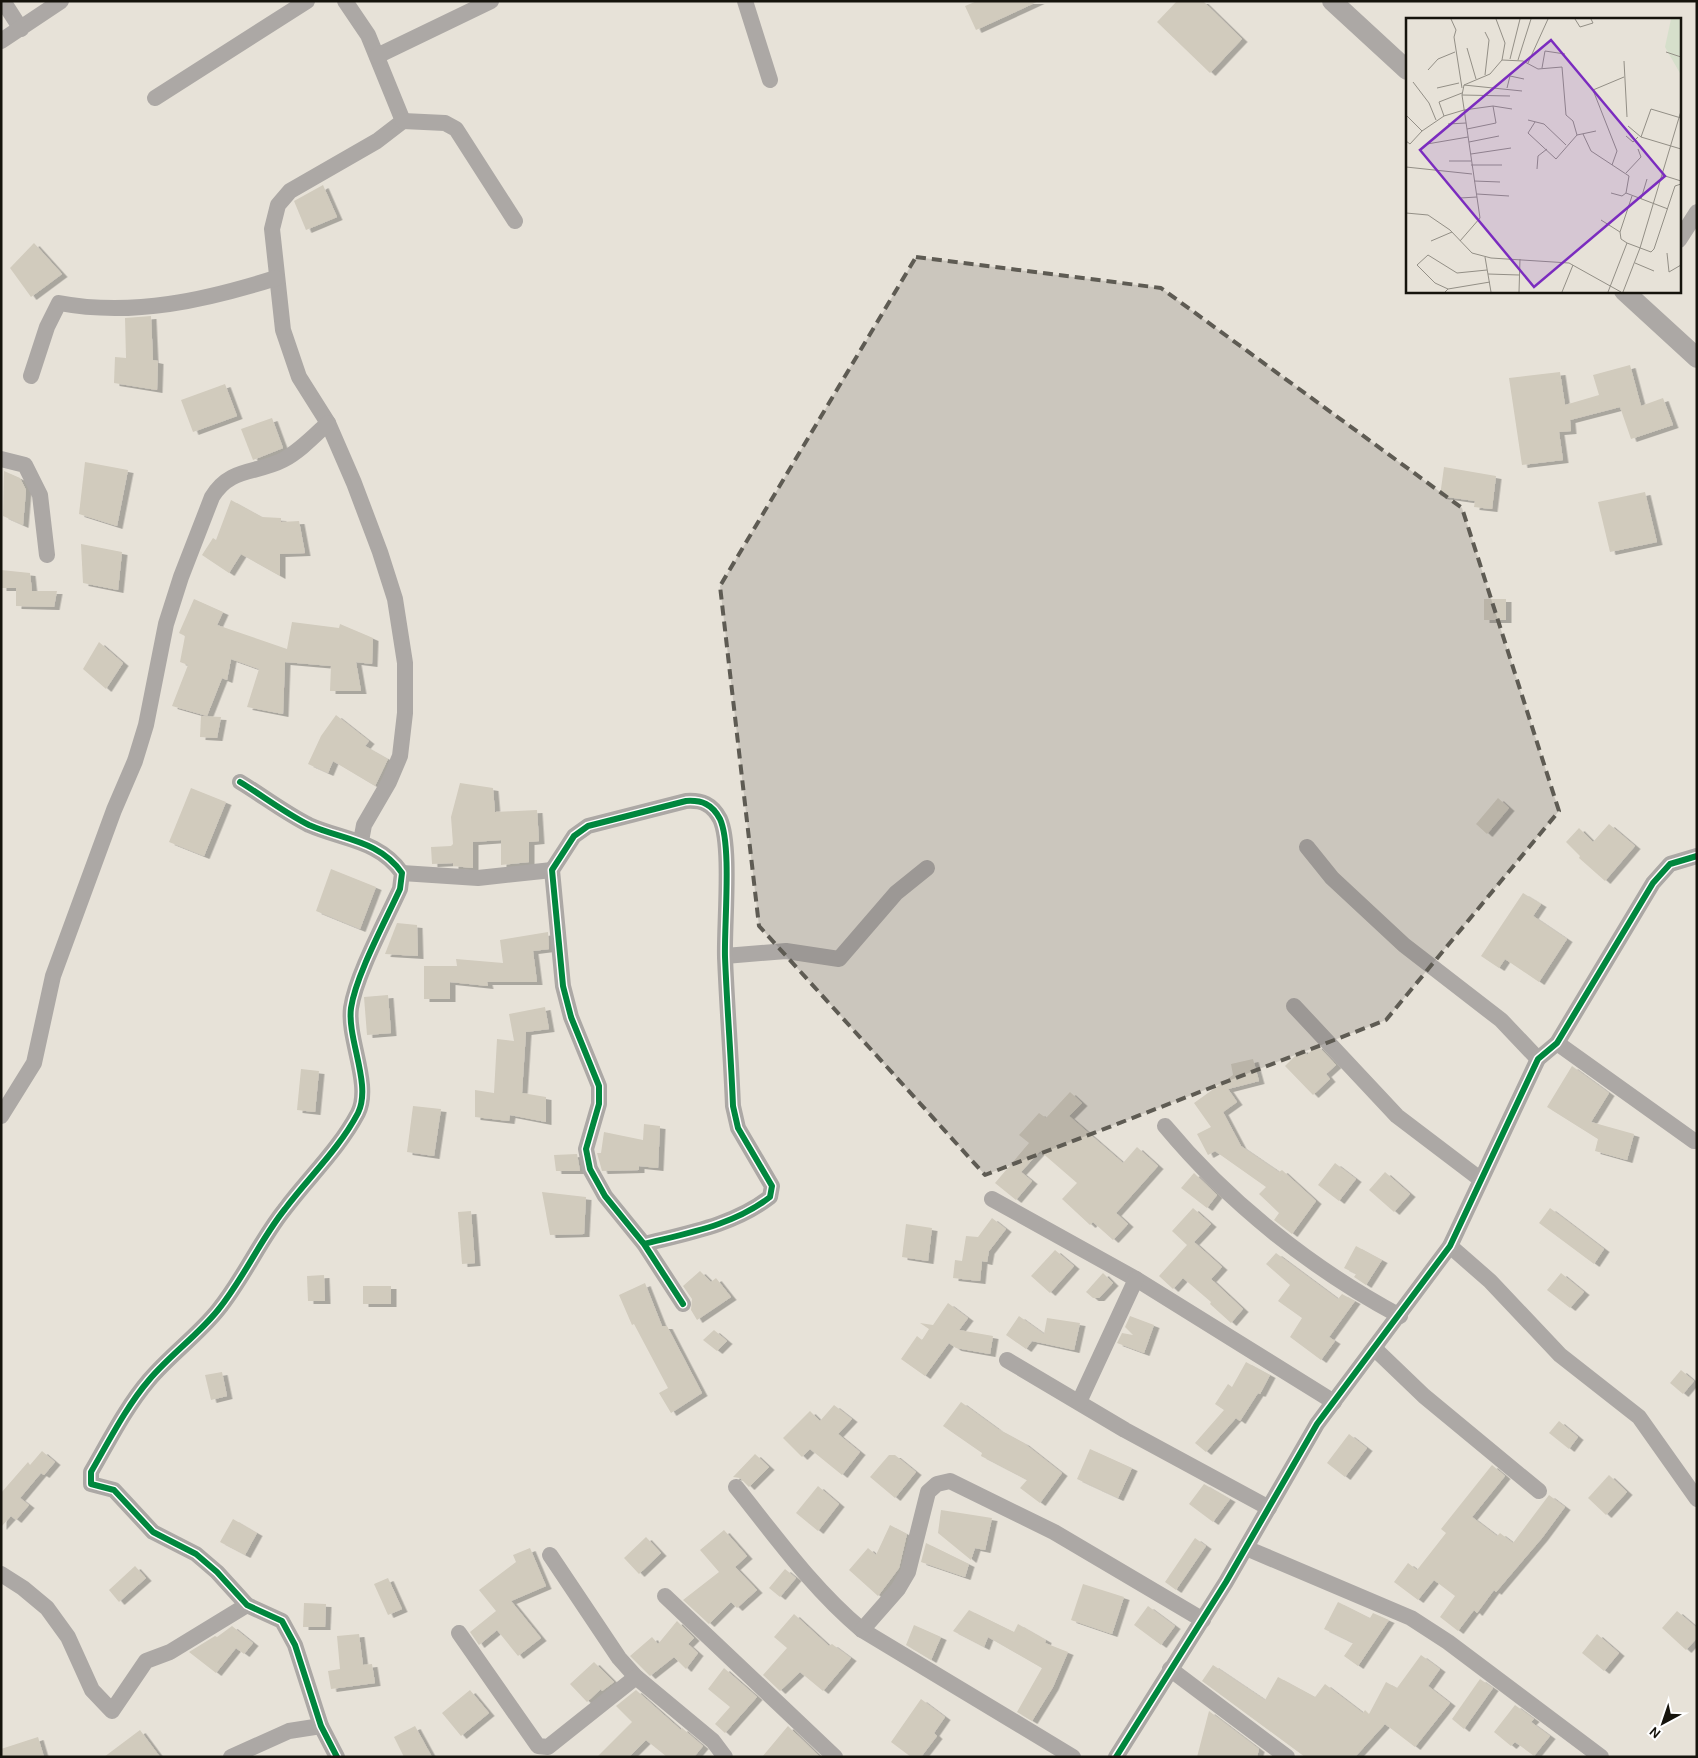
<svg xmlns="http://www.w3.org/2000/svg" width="1698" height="1758" font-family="Karla,sans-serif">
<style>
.building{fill:#d1cbbd;filter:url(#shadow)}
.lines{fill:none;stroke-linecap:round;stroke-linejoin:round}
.minor{stroke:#aca8a5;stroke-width:16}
.tertiary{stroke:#aca8a5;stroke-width:20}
.cycleway-casing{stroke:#fff;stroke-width:9}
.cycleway{stroke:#00873e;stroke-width:6}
.marked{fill:#5e5b53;fill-opacity:0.2;stroke:#5e5b53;stroke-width:4;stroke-dasharray:10 6;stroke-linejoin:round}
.inset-road{fill:none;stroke:#938f86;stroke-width:1}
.view{fill:#7b2cbf;fill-opacity:0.15;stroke:#7b2cbf;stroke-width:2.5}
.inset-edge{fill:none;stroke:#15130c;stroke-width:2.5}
</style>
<defs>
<filter id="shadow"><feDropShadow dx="5.5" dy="3" stdDeviation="0" flood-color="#0004"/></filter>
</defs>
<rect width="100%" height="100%" fill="#e7e2d8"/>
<!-- building -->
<g class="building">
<polygon points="977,1 1039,1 976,30 965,6"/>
<polygon points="1177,1 1203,1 1242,39 1210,73 1157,22"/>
<polygon points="323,185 337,217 306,230 294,201"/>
<polygon points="34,243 62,274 31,297 10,268"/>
<polygon points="151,316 153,360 158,361 157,390 114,383 115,357 126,358 125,318"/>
<polygon points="1630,365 1641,406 1663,398 1673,425 1631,439 1620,407 1570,420 1571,431 1559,432 1563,460 1522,465 1509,378 1560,372 1565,405 1599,395 1593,375"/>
<polygon points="225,384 237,416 193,432 181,400"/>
<polygon points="272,418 283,448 253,460 241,429"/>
<polygon points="85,462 128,470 117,526 79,514"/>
<polygon points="1444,467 1496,476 1492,509 1474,507 1475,501 1440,496"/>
<polygon points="4,471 20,478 26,490 23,525 3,516"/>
<polygon points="1645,492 1657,542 1610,552 1598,502"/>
<polygon points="231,500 262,517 281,518 281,522 299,521 305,553 280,554 280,576 241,554 229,573 202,555 213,538 216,540"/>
<polygon points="81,544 122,552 118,590 83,583"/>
<polygon points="1,570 30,573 32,591 57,591 54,607 16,606 16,588 1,588"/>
<polygon points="194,599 223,612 217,625 287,649 292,622 339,628 340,624 373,638 372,664 356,662 361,691 330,691 331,666 285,662 283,714 247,707 259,669 231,659 227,680 222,678 207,716 172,706 188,665 180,662 185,636 179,633"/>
<rect x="1484" y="599" width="22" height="21"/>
<polygon points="99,642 123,663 106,689 83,669"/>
<polygon points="336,715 369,741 365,746 388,759 375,786 333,761 328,773 308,764 321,736"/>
<polygon points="201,716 221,717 217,738 200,737"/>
<polygon points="460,783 493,788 495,812 537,810 539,841 529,842 529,862 501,865 501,840 473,842 473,868 453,866 453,863 432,864 431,847 451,846 453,844 451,817"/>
<polygon points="191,788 226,802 204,856 169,842"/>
<polygon points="1498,798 1509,808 1487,834 1476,824"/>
<polygon points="1609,824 1635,846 1605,881 1579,858 1580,856 1566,842 1579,828 1593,842"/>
<polygon points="331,869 376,887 360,929 316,911"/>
<polygon points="1523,893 1541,904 1533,916 1567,939 1539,982 1505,959 1499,968 1481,956"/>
<polygon points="397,923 417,925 418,956 385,954"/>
<polygon points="548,932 549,949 533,951 537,982 487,982 488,986 450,982 450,999 424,999 424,966 457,966 456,959 503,963 500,940"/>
<polygon points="388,995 391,1033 367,1035 364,997"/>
<polygon points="545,1007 549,1029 526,1032 522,1093 546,1097 546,1122 510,1115 509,1121 475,1117 475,1090 494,1093 497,1039 514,1041 509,1014"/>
<polygon points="1317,1045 1336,1065 1326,1074 1330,1079 1313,1095 1285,1066 1302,1049 1307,1055"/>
<polygon points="1253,1059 1259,1081 1228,1089 1237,1102 1223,1112 1241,1146 1279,1172 1282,1170 1316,1201 1292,1234 1274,1220 1279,1213 1259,1194 1266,1187 1215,1151 1208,1155 1197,1134 1211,1127 1194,1103 1233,1075 1231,1064"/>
<polygon points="1572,1066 1609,1093 1591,1122 1634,1134 1627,1160 1595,1151 1598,1139 1547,1107"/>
<polygon points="301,1069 319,1071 315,1112 297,1110"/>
<polygon points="1070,1092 1082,1103 1069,1116 1123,1163 1137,1147 1158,1166 1116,1213 1128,1224 1113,1240 1093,1222 1090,1225 1062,1199 1077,1183 1040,1151 1021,1172 1032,1181 1016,1200 995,1183 1029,1143 1019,1135 1039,1113 1046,1118"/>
<polygon points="413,1106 441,1109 434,1156 407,1152"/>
<polygon points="644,1124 660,1126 658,1168 639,1166 639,1170 602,1171 597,1153 601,1153 604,1132 643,1140"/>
<polygon points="577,1154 580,1171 556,1171 554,1155"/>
<polygon points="1335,1163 1356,1179 1339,1201 1318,1185"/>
<polygon points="1385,1172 1410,1194 1394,1212 1369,1190"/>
<polygon points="1194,1173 1217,1195 1207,1208 1181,1188"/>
<polygon points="542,1192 586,1197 584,1234 550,1235"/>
<polygon points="1193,1208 1211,1224 1194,1242 1222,1267 1211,1279 1243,1309 1231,1323 1210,1304 1211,1302 1183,1278 1173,1289 1159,1276 1187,1245 1172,1231"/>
<polygon points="1550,1208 1604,1249 1594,1264 1539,1223"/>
<polygon points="471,1211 475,1263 462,1264 458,1212"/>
<polygon points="992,1218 1006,1229 989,1251 987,1262 982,1261 980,1281 953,1278 955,1260 962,1261 966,1236 978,1237"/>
<polygon points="906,1224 932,1228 928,1261 902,1257"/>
<polygon points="1356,1246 1382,1260 1366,1285 1354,1277 1356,1274 1344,1268"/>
<polygon points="1055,1250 1074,1266 1050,1293 1031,1276"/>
<polygon points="1276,1253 1338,1299 1342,1294 1355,1301 1329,1337 1335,1341 1321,1360 1290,1337 1302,1318 1278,1301 1290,1285 1266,1264"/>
<polygon points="700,1271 711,1282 716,1278 731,1297 697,1320 691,1310 692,1299 683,1286"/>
<polygon points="1103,1273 1113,1283 1099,1298 1093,1298 1086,1292"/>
<polygon points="1561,1273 1584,1292 1570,1308 1547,1290"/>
<polygon points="324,1275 325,1301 308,1301 307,1276"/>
<polygon points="645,1283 662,1326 667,1326 702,1393 671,1413 659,1393 668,1388 634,1324 632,1325 619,1295"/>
<rect x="363" y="1286" width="28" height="18"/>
<polygon points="948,1303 968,1318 959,1330 993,1336 990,1354 956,1348 949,1343 925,1376 901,1359 917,1336 922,1340 929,1329 920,1323 933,1325"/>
<polygon points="1019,1316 1044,1334 1047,1318 1080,1323 1074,1350 1032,1341 1026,1349 1006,1335"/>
<polygon points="1130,1316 1154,1325 1144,1353 1117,1343 1122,1333 1133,1335 1125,1327"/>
<polygon points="714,1330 727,1341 717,1351 703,1340"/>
<polygon points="1246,1362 1270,1375 1260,1394 1258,1393 1240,1421 1236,1418 1206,1452 1195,1443 1224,1410 1215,1404 1228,1384 1232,1387"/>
<polygon points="1681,1370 1694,1381 1683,1394 1670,1383"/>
<polygon points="222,1372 227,1396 211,1400 205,1375"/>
<polygon points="961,1402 998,1429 1024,1443 1062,1473 1040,1503 1020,1488 1027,1480 981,1456 982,1453 943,1426"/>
<polygon points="834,1405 852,1419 838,1434 860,1452 842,1475 810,1449 802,1457 783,1438 810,1411 820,1421"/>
<polygon points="1559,1421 1578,1437 1569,1449 1549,1433"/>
<polygon points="1349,1434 1367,1448 1345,1477 1327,1463"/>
<polygon points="1090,1449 1132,1468 1118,1498 1077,1479"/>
<polygon points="42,1451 55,1462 44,1475 41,1473 20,1498 29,1505 16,1520 11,1516 1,1527 1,1493 28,1462 30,1465"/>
<polygon points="755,1454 769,1467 749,1487 740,1478 733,1477"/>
<polygon points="889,1455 895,1455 916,1472 895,1498 870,1477"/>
<polygon points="1492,1465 1505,1476 1472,1517 1497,1536 1500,1533 1513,1543 1549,1495 1565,1507 1542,1538 1496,1592 1494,1590 1477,1613 1474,1610 1458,1631 1440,1617 1455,1596 1434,1580 1418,1600 1394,1582 1408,1563 1417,1570 1446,1533 1441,1529"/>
<polygon points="1609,1475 1627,1492 1606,1515 1588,1498"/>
<polygon points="1204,1484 1230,1499 1213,1522 1189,1504"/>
<polygon points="818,1486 839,1504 818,1531 796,1513"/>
<polygon points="941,1510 992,1518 985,1550 975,1548 971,1560 938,1533"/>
<polygon points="233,1519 257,1533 245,1555 220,1542"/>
<polygon points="890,1525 907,1534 899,1568 878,1596 849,1570 868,1548 876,1555"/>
<polygon points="724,1530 747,1556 735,1567 757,1590 737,1608 731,1602 709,1624 683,1600 719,1572 700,1550"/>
<polygon points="646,1537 661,1553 639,1574 624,1558"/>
<polygon points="1195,1538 1206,1546 1176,1590 1165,1582"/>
<polygon points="926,1543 969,1564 965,1577 921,1562"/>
<polygon points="530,1548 546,1586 511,1601 541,1638 518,1656 497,1630 479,1645 470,1632 496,1611 479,1590 516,1562 513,1555"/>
<polygon points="135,1566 146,1578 119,1602 109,1590"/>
<polygon points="785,1569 796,1578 780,1597 769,1588"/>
<polygon points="388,1578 402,1609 388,1615 374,1584"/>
<polygon points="1083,1584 1124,1597 1112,1634 1071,1620"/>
<polygon points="1338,1602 1370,1618 1373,1613 1389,1620 1358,1666 1344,1656 1353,1643 1324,1629"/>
<polygon points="304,1603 326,1604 325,1627 303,1627"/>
<polygon points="1148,1606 1175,1626 1161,1645 1134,1625"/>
<polygon points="969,1610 1014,1632 1018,1624 1046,1640 1045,1643 1068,1652 1053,1687 1032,1721 1017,1712 1042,1668 988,1637 984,1647 953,1631"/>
<polygon points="1677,1611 1697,1628 1697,1638 1686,1650 1662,1628"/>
<polygon points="794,1614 829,1646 832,1644 851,1658 823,1691 800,1672 780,1691 763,1675 787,1648 774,1637"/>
<polygon points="677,1621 694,1638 688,1644 698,1653 686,1669 674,1657 650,1676 630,1656 652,1637 658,1644"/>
<polygon points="914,1625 941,1637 931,1660 906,1645"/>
<polygon points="232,1626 253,1643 244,1654 236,1648 216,1673 189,1652 215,1636 217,1637"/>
<polygon points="359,1634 363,1665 372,1664 375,1683 331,1689 328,1671 340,1669 337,1636"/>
<polygon points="1597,1634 1619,1653 1604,1671 1582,1653"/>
<polygon points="1421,1655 1440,1669 1428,1686 1450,1703 1415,1747 1385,1724 1355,1757 1305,1757 1202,1681 1213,1665 1265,1700 1278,1677 1315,1697 1325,1684 1363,1713 1365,1710 1369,1714 1386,1682 1397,1688"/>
<polygon points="594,1662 614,1682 602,1691 601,1689 587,1702 570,1684"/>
<polygon points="724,1668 757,1697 725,1733 715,1724 730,1707 708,1689"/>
<polygon points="1480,1679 1493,1688 1464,1729 1452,1719"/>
<polygon points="470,1690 489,1713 461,1736 442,1713"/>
<polygon points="636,1690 681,1730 682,1728 703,1746 694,1757 667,1757 646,1740 629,1757 597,1757 632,1722 616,1706"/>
<polygon points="921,1699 945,1717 934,1733 937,1736 921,1757 911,1757 891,1742"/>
<polygon points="1515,1705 1534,1719 1531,1722 1550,1736 1534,1756 1515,1742 1511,1746 1494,1732"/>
<polygon points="1209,1711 1259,1749 1257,1757 1197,1757"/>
<polygon points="415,1726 432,1757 404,1757 394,1737"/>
<polygon points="788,1726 792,1730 820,1757 762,1757"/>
<polygon points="140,1730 160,1757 104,1757"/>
<polygon points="38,1737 44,1757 1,1757 1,1749"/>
</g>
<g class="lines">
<!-- minor -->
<g class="minor">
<polyline points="3,1 21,29"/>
<polyline points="345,1 368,35 403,121 377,141 290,191 278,205 272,229 283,330 299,377 328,423 354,483 380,552 395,599 405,663 405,713 400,756 389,782 364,825 361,841"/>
<polyline points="745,1 770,80"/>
<polyline points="1,41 61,1"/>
<polyline points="377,56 491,1"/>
<polyline points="155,98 307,1"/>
<polyline points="403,121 445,123 456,129 515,221"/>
<polyline points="1679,240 1697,212"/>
<path d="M31 376 47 327 59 303C133 317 206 300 276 278"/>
<polyline points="1,459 25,465 40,495 47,555"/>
<path d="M240 782C263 796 285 813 309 825 343 840 379 840 402 873L400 889C385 922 356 975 351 1008 347 1039 372 1085 358 1113 339 1149 309 1177 285 1209 260 1240 244 1278 218 1310 198 1335 170 1355 149 1380 126 1407 109 1441 91 1472V1484L114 1490 153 1532 196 1554 217 1572 247 1605 282 1621 295 1645 321 1726 337 1757"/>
<polyline points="1307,847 1332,878 1404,945 1501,1020 1538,1059"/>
<polyline points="402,873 478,878 552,870"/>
<polyline points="725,956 786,951 839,959 896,893 927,868"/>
<polyline points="1294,1006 1397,1116 1480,1179"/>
<polyline points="1557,1043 1694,1141"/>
<path d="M1 1116 34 1063 53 976 114 810 135 761 146 725 166 624 181 577 212 497C230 467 256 474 283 460 300 451 314 436 328 423"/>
<path d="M1165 1126C1229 1203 1312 1269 1400 1316"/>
<polyline points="992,1199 1136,1279 1334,1402"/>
<path d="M644 1244C688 1233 734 1225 770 1197L772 1186 738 1128 733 1106C731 1056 727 1007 725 957 724 925 732 845 720 819 712 804 702 800 686 801L588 826 574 836 552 870 563 986 571 1017 599 1086V1104L586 1149 590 1169 605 1196 644 1244 683 1304"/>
<polyline points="1450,1246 1490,1281 1560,1355 1639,1417 1697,1499"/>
<polyline points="1375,1349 1424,1396 1539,1491"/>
<polyline points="1007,1360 1125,1430 1269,1508"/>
<polyline points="1079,1402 1136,1279"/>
<path d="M736 1487C776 1537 813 1589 862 1630L1073 1757"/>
<polyline points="1246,1548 1411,1618 1448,1642 1601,1757"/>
<polyline points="550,1555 619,1658 636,1677 713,1741 725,1757"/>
<polyline points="1,1574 23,1588 47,1608 68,1637 92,1690 112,1711 146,1661 170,1652 247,1605"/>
<polyline points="665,1596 835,1757"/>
<polyline points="862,1630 898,1589 908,1572 928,1492 937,1484 950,1481 1054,1532 1203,1620"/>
<polyline points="459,1633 538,1746 548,1747 636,1677"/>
<polyline points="1170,1669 1287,1757"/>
<polyline points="231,1757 289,1731 321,1726"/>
<polyline points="1116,1757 1226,1582 1317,1424 1450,1246 1538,1059 1557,1043 1653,883 1670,864 1697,856"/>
</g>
<!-- tertiary -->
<g class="tertiary">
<polyline points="1332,1 1407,70"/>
<polyline points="1624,291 1697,358"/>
</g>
<!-- cycleway casing -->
<g class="cycleway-casing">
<g id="cycleway">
<path d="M240 782C263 796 285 813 309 825 343 840 379 840 402 873L400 889C385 922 356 975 351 1008 347 1039 372 1085 358 1113 339 1149 309 1177 285 1209 260 1240 244 1278 218 1310 198 1335 170 1355 149 1380 126 1407 109 1441 91 1472V1484L114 1490 153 1532 196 1554 217 1572 247 1605 282 1621 295 1645 321 1726 337 1757"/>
<path d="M644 1244C688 1233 734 1225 770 1197L772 1186 738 1128 733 1106C731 1056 727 1007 725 957 724 925 732 845 720 819 712 804 702 800 686 801L588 826 574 836 552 870 563 986 571 1017 599 1086V1104L586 1149 590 1169 605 1196 644 1244 683 1304"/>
<polyline points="1116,1757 1226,1582 1317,1424 1450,1246 1538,1059 1557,1043 1653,883 1670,864 1697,856"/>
</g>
</g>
<!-- cycleway -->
<use href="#cycleway" class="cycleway"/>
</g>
<!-- marked area -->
<path class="marked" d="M916 257 1161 288 1462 508 1559 811 1386 1020 985 1175 759 926 720 586Z"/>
<!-- overview -->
<g transform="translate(1406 18)">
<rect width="275" height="275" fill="#e7e2d8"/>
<path d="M265 1H275V57L259 29Z" fill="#d6dfcb"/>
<path class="inset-road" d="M45 1 50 12 48 19 56 70M90 1 99 25 96 42M169 1 174 9 187 5 185 1M79 14 83 22 79 57M61 30 70 61M260 34 275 39M104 41 114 1M112 42 125 1M218 43 221 99M122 45 142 1M136 50 139 33 159 36M22 52 32 41 49 34M7 64 23 85 30 102M58 67 116 73M31 70 53 65M101 70 104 58 118 61M56 77 104 78M0 97 16 113 38 98 58 92 87 88 106 91M38 98 33 84 56 75M275 100 245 91 235 119 275 131M122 102 138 106 160 127M129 104 122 115 150 141 171 117M42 106 60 105M222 108 235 119M61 111 90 105 87 88M177 116 185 133 223 158 220 175 262 191M220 118 227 124 232 119M0 123 4 126 16 113M63 124 93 118M21 126 62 119M65 136 105 130M43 143H65M65 147H96M206 147 211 133 187 72 218 59M0 149 66 156M131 151 132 138 141 131M220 155 235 139 232 131M256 157 275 163M68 163 94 164M205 175 216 178 220 175M71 176 103 178M54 180 71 179M235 181 241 161M0 195 22 197 44 212 66 235 85 240 163 245 215 274M275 200V225M195 202 214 214 215 221 221 225M214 214 226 178M25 223 46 214M54 223 74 200 56 77 58 67 84 56 96 42 117 43 132 51 156 49 160 97 167 103 171 117 190 113M261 235 263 254 275 247M79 239 85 274M229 245 248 253M82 256 113 257M42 271 29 265 11 247 22 237 51 255 81 252M39 274 42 271 84 264M113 274 114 241M156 274 167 247M202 274 221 225 245 234 248 231 269 168 275 166M217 274 234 230 275 93"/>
<path class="view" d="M145 22 259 158 128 269 14 132Z"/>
<rect width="275" height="275" class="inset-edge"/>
</g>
<!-- border -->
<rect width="1698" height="1758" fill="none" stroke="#15130c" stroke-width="5"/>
<!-- north arrow -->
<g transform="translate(1663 1723) rotate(220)" stroke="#ffffff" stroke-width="4" paint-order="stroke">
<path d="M0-4L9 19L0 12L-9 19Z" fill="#15130c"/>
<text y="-8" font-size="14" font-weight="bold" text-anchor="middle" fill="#15130c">N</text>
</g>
</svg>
